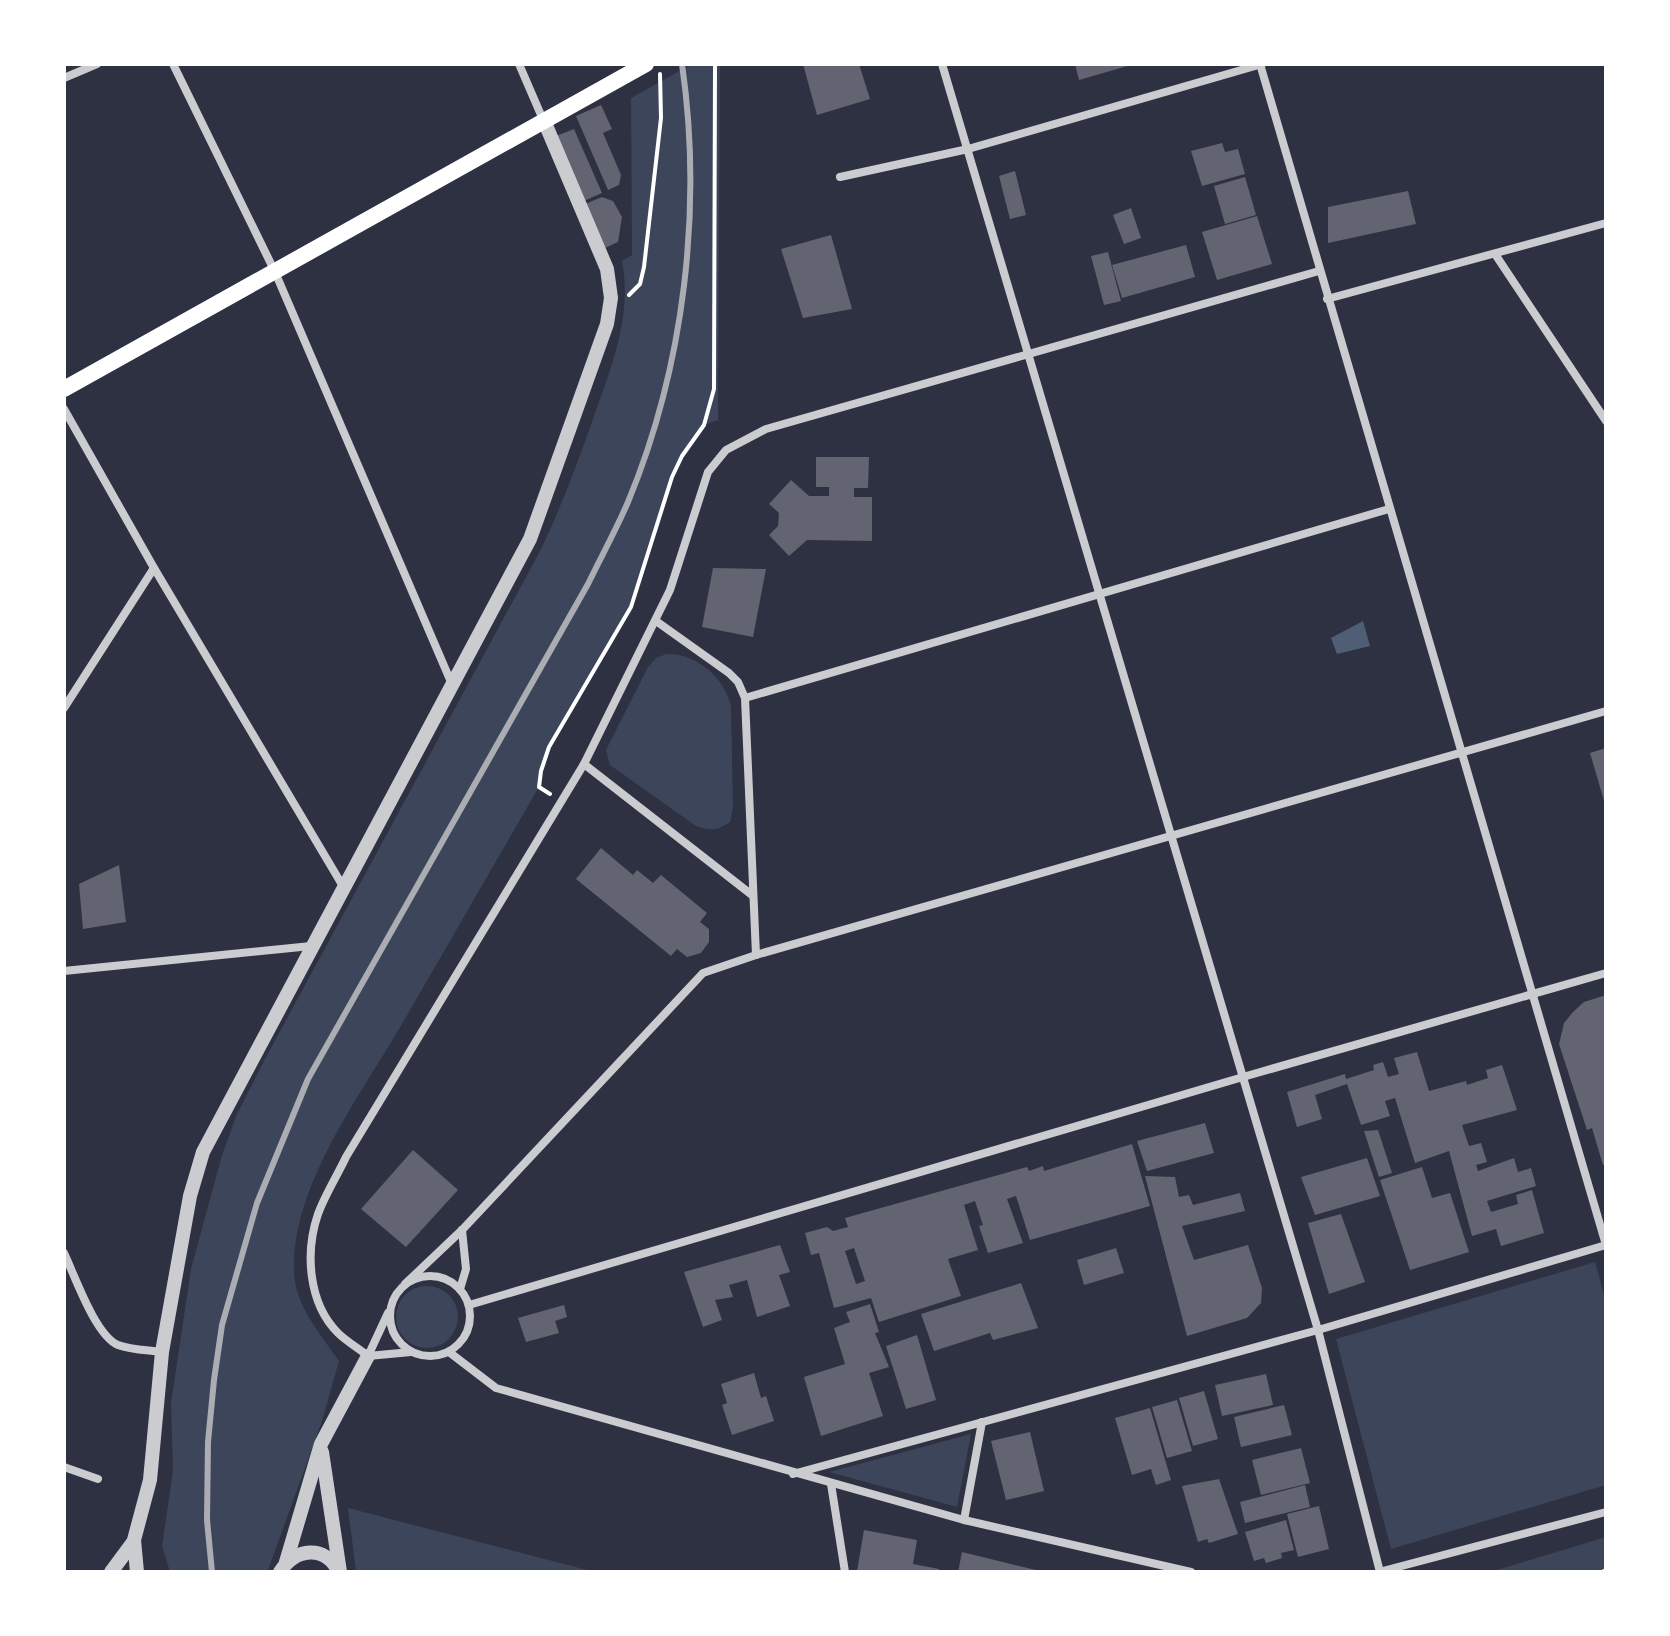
<svg xmlns="http://www.w3.org/2000/svg" width="1670" height="1636" font-family="'Fira Sans',sans-serif">
<style>
.green{fill:#3c4559}
.water{fill:#4f5d75}
.building{fill:#626471;fill-rule:evenodd}
.lines{fill:none;stroke-linecap:round;stroke-linejoin:round}
.path{stroke:#fff;stroke-width:4}
.minor{stroke:#caccd0;stroke-width:8}
.tertiary{stroke:#caccd0;stroke-width:14}
.secondary{stroke:#fff;stroke-width:16}
.rail{stroke:#abadb3;stroke-width:6}
</style>
<rect width="100%" height="100%" fill="#2d3142"/>
<!-- green -->
<g class="green">
<path d="M692 64H720L718 420 704 425 694 436 672 477 631 607 549 747 539 787C493 866 448 945 402 1024 361 1095 292 1185 294 1271 295 1306 320 1333 339 1361L322 1421 268 1570 170 1572 162 1546 173 1471 171 1403 191 1269 222 1155 237 1114 265 1059 539 553C560 510 576 467 592 422 610 370 633 317 622 261L632 255 631 98Z"/>
<path d="M666 654C696 653 724 677 731 706L733 808 730 822C717 831 710 831 696 826L610 765 606 750 648 667 656 658Z"/>
<polygon points="1595,1262 1606,1302 1606,1485 1391,1549 1336,1339"/>
<circle cx="427" cy="1317" r="31"/>
<polygon points="971,1434 957,1507 829,1472"/>
<polygon points="348,1508 595,1572 356,1572"/>
<polygon points="1606,1537 1606,1572 1490,1572"/>
</g>
<!-- water -->
<polygon class="water" points="1363,621 1370,646 1337,654 1331,638"/>
<!-- building -->
<g class="building">
<polygon points="803,64 859,64 870,99 817,115"/>
<polygon points="1075,64 1131,64 1131,65 1079,80"/>
<polygon points="601,105 612,129 603,133 621,175 619,185 608,190 576,116"/>
<polygon points="574,129 602,193 584,201 556,136"/>
<polygon points="1222,143 1225,152 1238,149 1245,174 1202,186 1191,151"/>
<polygon points="1015,171 1026,215 1010,219 999,176"/>
<polygon points="1245,177 1256,215 1225,224 1214,186"/>
<polygon points="1408,191 1416,224 1328,243 1328,207"/>
<polygon points="602,197 613,201 622,217 618,242 605,248 585,204"/>
<polygon points="1131,208 1141,238 1124,244 1113,215"/>
<polygon points="1257,216 1272,264 1217,280 1202,232"/>
<polygon points="831,235 852,309 803,318 781,249"/>
<polygon points="1186,245 1195,277 1122,298 1112,265"/>
<polygon points="1108,252 1121,301 1104,305 1091,256"/>
<polygon points="816,457 869,457 868,488 854,488 854,497 872,497 872,541 807,540 789,556 769,535 778,526 779,513 769,504 791,480 809,496 829,496 829,487 816,487"/>
<polygon points="713,568 766,569 753,637 702,627"/>
<polygon points="1606,748 1606,804 1605,804 1590,753"/>
<polygon points="601,848 633,875 637,870 653,883 661,875 707,913 700,922 709,929 709,942 701,953 687,957 677,949 671,956 576,879"/>
<polygon points="119,865 126,922 83,929 79,884"/>
<polygon points="1606,995 1606,1164 1603,1165 1592,1128 1587,1130 1559,1044 1564,1023 1573,1012 1584,1002"/>
<polygon points="1417,1052 1429,1091 1466,1081 1467,1085 1488,1078 1486,1070 1502,1065 1517,1110 1462,1125 1469,1146 1481,1143 1487,1162 1476,1165 1478,1171 1514,1158 1518,1172 1531,1168 1536,1186 1487,1201 1491,1212 1518,1204 1516,1195 1532,1190 1544,1233 1501,1246 1496,1229 1472,1236 1449,1151 1415,1163 1395,1098 1385,1101 1390,1116 1361,1125 1347,1084 1315,1095 1322,1119 1297,1127 1287,1092 1345,1074 1346,1079 1374,1070 1373,1065 1383,1062 1388,1077 1399,1074 1394,1058"/>
<polygon points="1205,1123 1214,1153 1147,1171 1137,1141"/>
<polygon points="1378,1130 1392,1173 1379,1177 1364,1131"/>
<path d="M1132 1144 1150 1206 1030 1240 1016 1196 1007 1199 1023 1243 988 1253 979 1226 983 1225 975 1201 964 1205 978 1250 948 1259 961 1296 879 1322 871 1298 834 1308 819 1253 811 1255 805 1233 827 1227 833 1231 848 1227 845 1218 1027 1167 1029 1171 1043 1166 1044 1171ZM854 1248 865 1281 856 1284 845 1251Z"/>
<polygon points="413,1150 458,1190 406,1247 361,1209"/>
<polygon points="1367,1158 1380,1196 1315,1215 1301,1177"/>
<polygon points="1422,1167 1432,1198 1450,1193 1469,1252 1410,1270 1380,1180"/>
<polygon points="1145,1176 1175,1177 1179,1197 1189,1195 1193,1205 1240,1193 1245,1211 1182,1226 1194,1260 1248,1245 1262,1288 1261,1303 1247,1318 1187,1336"/>
<polygon points="1341,1214 1365,1282 1329,1294 1308,1223"/>
<polygon points="780,1245 790,1272 779,1275 790,1306 757,1317 747,1280 729,1285 733,1297 715,1300 722,1320 703,1327 684,1272"/>
<polygon points="1116,1248 1124,1273 1084,1285 1077,1260"/>
<polygon points="1021,1283 1038,1328 993,1340 990,1333 934,1351 921,1314"/>
<polygon points="870,1304 879,1332 875,1333 889,1367 869,1373 883,1416 821,1436 804,1377 845,1364 834,1328 850,1322 846,1312"/>
<polygon points="564,1305 567,1317 555,1321 559,1333 526,1342 518,1318"/>
<polygon points="917,1335 936,1400 906,1409 886,1346"/>
<polygon points="754,1373 761,1398 766,1396 774,1421 732,1435 722,1405 727,1403 721,1384"/>
<polygon points="1266,1374 1273,1405 1222,1416 1215,1385"/>
<polygon points="1204,1391 1218,1439 1193,1446 1179,1398"/>
<polygon points="1177,1400 1192,1451 1167,1458 1152,1407"/>
<polygon points="1284,1405 1292,1435 1241,1447 1234,1417"/>
<polygon points="1150,1408 1171,1480 1156,1485 1151,1469 1132,1475 1115,1418"/>
<polygon points="1030,1432 1044,1491 1006,1500 991,1441"/>
<polygon points="1301,1448 1310,1483 1261,1495 1252,1460"/>
<polygon points="1219,1479 1238,1534 1209,1543 1207,1539 1198,1542 1182,1486"/>
<polygon points="1305,1485 1310,1507 1245,1523 1240,1502"/>
<polygon points="1319,1506 1329,1549 1298,1557 1287,1514"/>
<polygon points="1286,1520 1294,1550 1281,1553 1282,1558 1266,1563 1264,1558 1254,1561 1245,1532"/>
<polygon points="864,1530 917,1540 913,1564 939,1569 938,1572 857,1571"/>
<polygon points="962,1552 1040,1571 1040,1572 958,1572"/>
</g>
<g class="lines">
<!-- path -->
<g class="path">
<polyline points="629,295 640,284 644,267 661,118 660,74"/>
<polyline points="550,794 539,787 541,771 549,747 631,607 672,477 682,456 704,425 714,389 715,64"/>
<polyline points="1602,1572 1606,1570"/>
</g>
<!-- minor -->
<g class="minor">
<polyline points="173,64 275,272 451,682"/>
<polyline points="519,64 544,122"/>
<polyline points="942,64 1318,1330 1380,1572"/>
<polyline points="1260,64 1606,1245"/>
<polyline points="64,78 97,64"/>
<polyline points="840,177 968,149 1262,64"/>
<polyline points="1495,254 1606,421"/>
<polyline points="1327,299 1606,223"/>
<polyline points="64,409 154,568 344,888"/>
<polyline points="656,621 729,673 738,682 745,698 756,955"/>
<polyline points="745,698 1389,509"/>
<polyline points="64,708 154,568"/>
<polyline points="584,764 752,895"/>
<polyline points="64,971 311,946"/>
<path d="M64 1253C75 1276 95 1335 118 1345 131 1350 148 1350 162 1352"/>
<circle cx="430" cy="1316" r="40"/>
<polyline points="405,1284 462,1230 703,973 756,955 1606,711"/>
<polyline points="460,1289 466,1269 462,1230"/>
<polyline points="469,1305 1243,1077 1606,973"/>
<polyline points="449,1352 496,1388 964,1520 1191,1572"/>
<path d="M368 1356C358 1348 346 1341 338 1333 308 1303 305 1252 318 1214 325 1195 337 1176 346 1157L584 764 670 590 708 472 726 450 766 429 1319 271"/>
<polyline points="368,1356 388,1313"/>
<polyline points="368,1356 411,1352"/>
<polyline points="64,1467 98,1479"/>
<polyline points="793,1474 1318,1330 1606,1245"/>
<polyline points="831,1484 845,1572"/>
<polyline points="964,1520 982,1422"/>
<polyline points="1379,1572 1606,1512"/>
</g>
<!-- tertiary -->
<g class="tertiary">
<polyline points="322,1452 340,1572"/>
<polyline points="286,1562 321,1444 368,1356"/>
<polyline points="111,1572 134,1541"/>
<polyline points="137,1572 134,1540 150,1480 162,1352 190,1196 203,1152 530,539 607,324 611,298 607,269 545,123"/>
<path d="M280 1572C295 1548 325 1544 339 1572"/>
</g>
<!-- secondary -->
<polyline class="secondary" points="64,389 646,64"/>
<!-- rail -->
<path class="rail" d="M212 1572 207 1520 208 1442 214 1380 222 1325 257 1203 308 1079 588 584C601 557 616 530 628 502 684 367 703 209 682 64"/>
</g>
<!-- border -->
<rect width="1670" height="1636" fill="none" stroke="#ffffff" stroke-width="132"/>
</svg>
